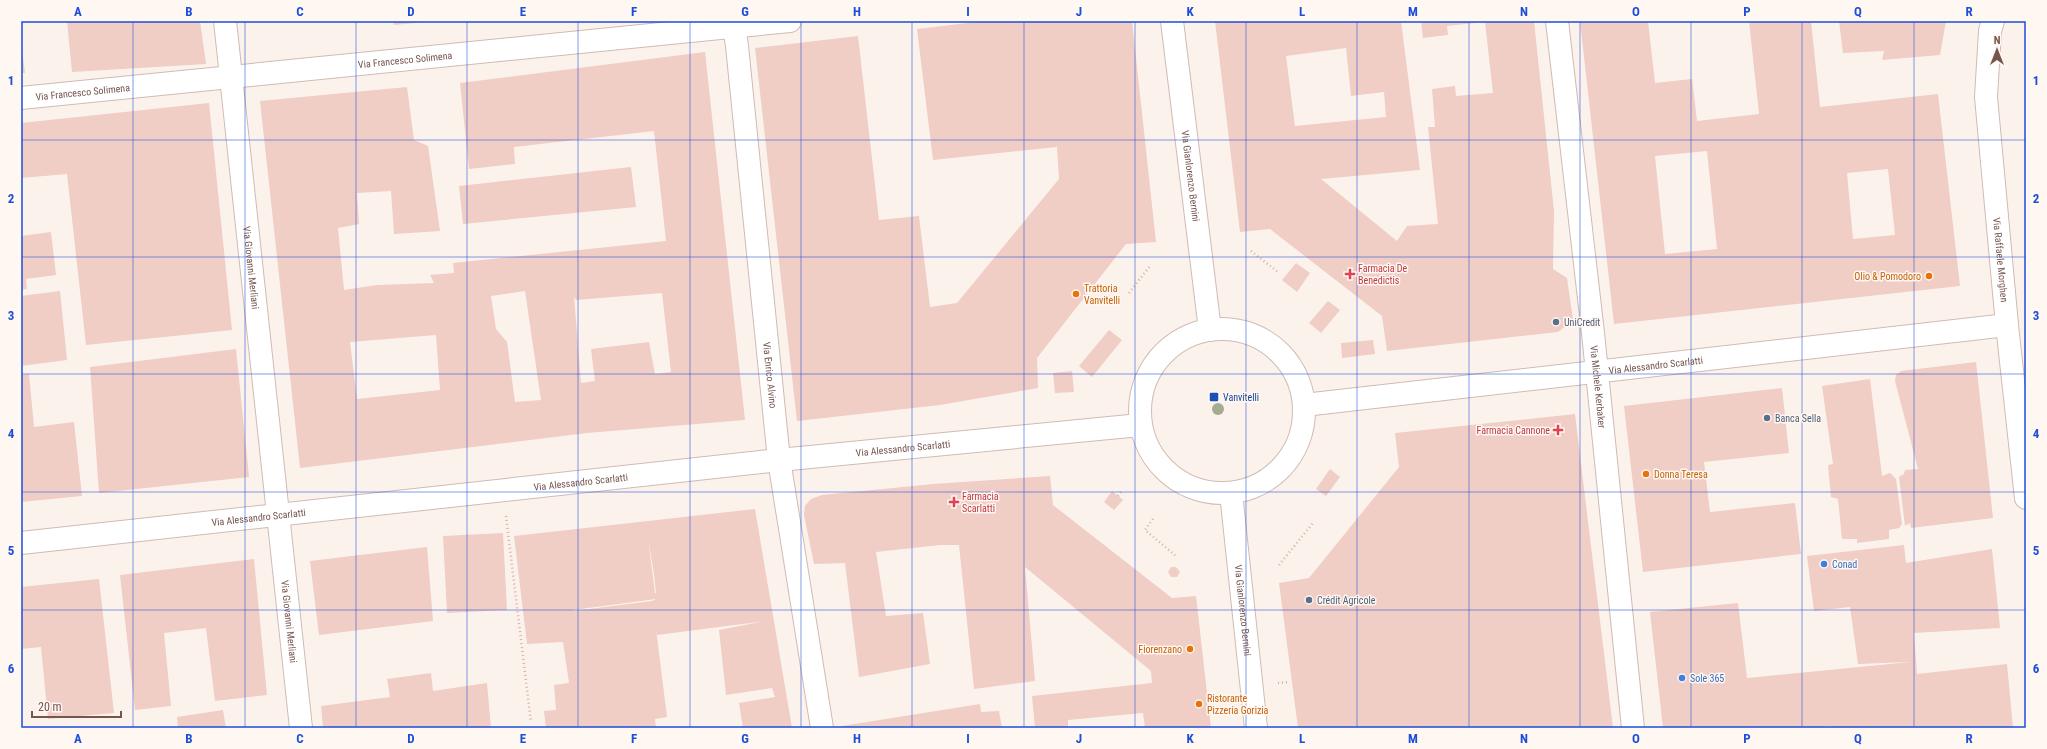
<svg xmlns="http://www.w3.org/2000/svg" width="2047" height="749" font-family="'Roboto Condensed',sans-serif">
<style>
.building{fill:#f0cdc5;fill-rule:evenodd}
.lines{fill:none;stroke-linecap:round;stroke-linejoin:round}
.minor-casing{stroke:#d0bbb4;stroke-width:24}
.path{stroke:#d5b0a7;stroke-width:2.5;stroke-dasharray:1 3;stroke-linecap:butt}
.minor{stroke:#fff;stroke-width:22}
.tree{fill:#a5ad90}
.grid{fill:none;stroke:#1d4ed8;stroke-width:1;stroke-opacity:0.55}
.health-dot{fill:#e0444e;stroke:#fef7f2;stroke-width:1.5}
.food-dot{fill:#e8710a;stroke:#fef7f2;stroke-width:1.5}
.service-dot{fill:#5c6f8a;stroke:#fef7f2;stroke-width:1.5}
.transit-dot{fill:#1a4fb4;stroke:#fef7f2;stroke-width:1.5}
.shop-dot{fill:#3f7fe0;stroke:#fef7f2;stroke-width:1.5}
.labels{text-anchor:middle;stroke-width:3;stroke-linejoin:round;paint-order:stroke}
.street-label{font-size:10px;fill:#76554f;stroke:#fef7f2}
.health-label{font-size:10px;fill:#be3a42;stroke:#fef7f2;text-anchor:start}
.food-label{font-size:10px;fill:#c56008;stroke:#fef7f2;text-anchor:start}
.service-label{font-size:10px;fill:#4e5e75;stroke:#fef7f2;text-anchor:start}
.transit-label{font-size:10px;fill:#164399;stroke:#fef7f2;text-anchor:start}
.shop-label{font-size:10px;fill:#366cbe;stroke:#fef7f2;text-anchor:start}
.neatline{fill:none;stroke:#1d4ed8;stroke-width:1.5}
.grid-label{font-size:13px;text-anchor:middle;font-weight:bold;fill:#1d4ed8}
</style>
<rect width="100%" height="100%" fill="#fcf2ec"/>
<!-- building -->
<g class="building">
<polygon points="67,21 200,21 206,64 72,72"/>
<polygon points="393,21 425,21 425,22 394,25"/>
<polygon points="984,21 1132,21 1156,242 1126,244 1037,358 1038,388 940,405 797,421 755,48 858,36 879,220 919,216 930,307 957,303 1059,179 1057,147 933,160 917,29"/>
<path d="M1215 21H1401L1420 170 1321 179 1397 241 1407 226 1438 224 1428 127H1435L1432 89 1455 86 1456 96 1493 93 1485 22 1447 26 1448 35 1423 38 1421 21H1534L1554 211 1553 269 1567 278 1573 320 1558 332 1387 351 1382 316 1270 229 1240 232ZM1346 48 1351 96 1384 92 1386 117 1295 126 1286 56Z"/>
<path d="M1580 21H1648L1655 83 1692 79 1697 121 1759 114 1749 21H1811L1820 107 1938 94 1960 286 1614 324ZM1707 151 1717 249 1665 254 1655 156ZM1888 169 1895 235 1853 239 1847 173Z"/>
<polygon points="1839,21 1946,21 1940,55 1882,60 1884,51 1843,53"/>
<polygon points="21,42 25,73 21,73"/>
<path d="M705 52 745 420 587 433 300 468 260 101 407 87 414 140 428 146 440 231 394 234 391 191 357 193 359 224 338 228 344 290 377 285 434 283 430 275 454 273 453 263 666 241 654 131 514 147 515 164 469 169 460 83ZM525 291 541 400 515 402 507 342 496 329 491 296ZM662 293 671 372 655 374 649 342 591 349 595 381 581 383 574 296 576 300ZM436 335 440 390 357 399 350 342Z"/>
<polygon points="209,103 232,330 86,345 67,174 21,178 21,123"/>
<polygon points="631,167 636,207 463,224 459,186"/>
<polygon points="51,232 56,275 26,279 27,289 21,290 21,236"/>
<polygon points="1296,263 1310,273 1297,292 1282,280"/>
<polygon points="60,291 67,360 21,366 21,296"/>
<polygon points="1328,301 1340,310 1321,333 1309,323"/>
<polygon points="1109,330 1122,340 1092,377 1079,366"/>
<polygon points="1373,340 1375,354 1342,358 1341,343"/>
<polygon points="236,349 249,477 99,493 90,367"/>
<polygon points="1976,362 1993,518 1911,528 1910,523 1905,526 1899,477 1904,474 1905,470 1918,469 1895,381 1896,375 1901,371"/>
<polygon points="1072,371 1074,392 1055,393 1053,373"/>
<polygon points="29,374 34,427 74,422 82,496 21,502 21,375"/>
<polygon points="1870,379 1882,476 1890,473 1896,479 1902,524 1899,528 1889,530 1889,539 1857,543 1857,539 1842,539 1838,499 1831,497 1828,465 1833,464 1822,386"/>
<polygon points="1782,388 1789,453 1704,462 1710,512 1795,503 1801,554 1643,572 1624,406"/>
<polygon points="1575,414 1613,728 1298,728 1279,583 1309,578 1399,467 1395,433"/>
<polygon points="1330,469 1340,477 1326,496 1316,489"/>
<polygon points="1050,476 1053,505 1172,598 1196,596 1211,728 1145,728 1143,713 1068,720 1068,728 1035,728 1032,696 1152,683 1151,671 1025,567 1035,681 974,689 959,545 940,545 876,552 886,616 923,613 930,664 859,677 845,563 814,564 804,515 805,506 811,499 822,495 933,484"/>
<polygon points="1112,491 1123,500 1114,510 1104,502"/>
<path d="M755 509 792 728H743L739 703 775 697 772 688 726 695 719 630 765 621 657 635 655 621 667 717 655 719 656 728H546L544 711 556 710 554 685 569 683 563 642 527 644 514 536ZM648 539 654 574 656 593H655ZM656 599 652 601 573 611V610Z"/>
<polygon points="503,533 507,610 447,613 443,536"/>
<polygon points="1904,545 1906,563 1992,549 2000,628 1914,633 1916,661 1917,674 2007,664 2013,728 1830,728 1830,726 1812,728 1663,728 1650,612 1738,603 1747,678 1910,662 1858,664 1850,607 1814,611 1807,556"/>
<polygon points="427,547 433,621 319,635 310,561"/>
<polygon points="254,559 267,695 215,701 206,628 164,633 171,706 135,710 120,575"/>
<polygon points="1171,567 1176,567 1180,572 1177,577 1171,577 1168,572"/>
<polygon points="99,579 114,713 48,719 41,647 21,649 21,587"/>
<polygon points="431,673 433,691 487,683 491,728 323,728 321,706 390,697 387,679"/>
<polygon points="980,704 981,712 999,711 1002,728 843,728 842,726"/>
<polygon points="223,710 226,728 178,728 177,717"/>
</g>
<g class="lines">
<!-- minor casing -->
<g class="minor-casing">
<g id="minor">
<path id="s1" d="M225 21 301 728"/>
<path id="s2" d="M733 21 737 46 779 460 822 728"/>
<path id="s3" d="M1172 21 1210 330"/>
<path id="s4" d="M1557 21 1593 333 1633 728"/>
<path id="s5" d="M1993 21 1990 31 1986 97 2007 325 2026 498"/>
<path id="s6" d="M21 98 790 21"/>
<circle cx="1222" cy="411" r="82"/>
<path id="s7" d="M1304 405 2007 325"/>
<path id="s8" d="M1231 493 1256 728"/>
<path id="s9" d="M21 543 779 460 1140 425"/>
</g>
</g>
<!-- path -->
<g class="path">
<polyline points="1251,251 1278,272"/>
<polyline points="1129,293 1150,266"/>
<polyline points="1118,496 1121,492"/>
<polyline points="506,516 531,722"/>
<polyline points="1153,519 1145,530 1176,556"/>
<polyline points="1279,565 1313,523"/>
<polyline points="1278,683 1289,682"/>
</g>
<!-- minor -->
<use href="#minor" class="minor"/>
</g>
<!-- trees -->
<circle class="tree" cx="1218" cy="409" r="6"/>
<!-- grid -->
<path class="grid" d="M133 21V728M245 21V728M356 21V728M467 21V728M578 21V728M690 21V728M801 21V728M912 21V728M1024 21V728M1135 21V728M1246 21V728M1357 21V728M1469 21V728M1580 21V728M1691 21V728M1802 21V728M1914 21V728M21 140H2026M21 257H2026M21 374H2026M21 492H2026M21 610H2026"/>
<!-- markers -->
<g class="health-dot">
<path d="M1348 268h4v4h4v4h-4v4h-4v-4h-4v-4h4z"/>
<path d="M1556 424h4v4h4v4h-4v4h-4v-4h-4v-4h4z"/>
<path d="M952 496h4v4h4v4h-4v4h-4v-4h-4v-4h4z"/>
</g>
<g class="food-dot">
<circle cx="1929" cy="276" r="4"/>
<circle cx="1076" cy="294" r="4"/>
<circle cx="1646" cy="474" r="4"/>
<circle cx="1190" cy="649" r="4"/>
<circle cx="1199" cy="704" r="4"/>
</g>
<g class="service-dot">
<circle cx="1556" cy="322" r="4"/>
<circle cx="1767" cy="418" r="4"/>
<circle cx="1309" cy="600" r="4"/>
</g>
<rect class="transit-dot" x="1209" y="392" width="10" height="10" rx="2"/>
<g class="shop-dot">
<circle cx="1824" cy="564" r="4"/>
<circle cx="1682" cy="678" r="4"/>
</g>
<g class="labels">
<!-- street labels -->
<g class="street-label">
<text dy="4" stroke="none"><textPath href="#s6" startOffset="386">Via Francesco Solimena</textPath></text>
<text dy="4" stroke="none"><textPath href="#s6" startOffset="62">Via Francesco Solimena</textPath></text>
<text dy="4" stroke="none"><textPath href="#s3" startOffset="156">Via Gianlorenzo Bernini</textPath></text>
<text dy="4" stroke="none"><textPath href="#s5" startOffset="240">Via Raffaele Morghen</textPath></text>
<text dy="4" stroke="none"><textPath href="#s1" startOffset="248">Via Giovanni Merliani</textPath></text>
<text dy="4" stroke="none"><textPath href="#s7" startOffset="354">Via Alessandro Scarlatti</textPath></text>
<text dy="4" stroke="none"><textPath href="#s2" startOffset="356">Via Enrico Alvino</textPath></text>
<text dy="4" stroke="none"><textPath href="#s4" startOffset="368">Via Michele Kerbaker</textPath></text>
<text dy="4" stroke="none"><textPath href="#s9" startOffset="887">Via Alessandro Scarlatti</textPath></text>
<text dy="4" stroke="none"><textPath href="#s9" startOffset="563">Via Alessandro Scarlatti</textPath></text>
<text dy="4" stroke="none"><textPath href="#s9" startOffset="239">Via Alessandro Scarlatti</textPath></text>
<text dy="4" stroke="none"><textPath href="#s8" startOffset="118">Via Gianlorenzo Bernini</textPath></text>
<text dy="4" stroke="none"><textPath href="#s1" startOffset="604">Via Giovanni Merliani</textPath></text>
</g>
<!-- health labels -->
<g class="health-label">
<text x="1358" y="272">Farmacia De<tspan x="1358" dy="12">Benedictis</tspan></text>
<text x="1550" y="434" text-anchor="end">Farmacia Cannone</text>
<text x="962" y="500">Farmacia<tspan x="962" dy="12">Scarlatti</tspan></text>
</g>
<!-- food labels -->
<g class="food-label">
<text x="1921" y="280" text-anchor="end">Olio &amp; Pomodoro</text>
<text x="1084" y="292">Trattoria<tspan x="1084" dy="12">Vanvitelli</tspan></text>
<text x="1654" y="478">Donna Teresa</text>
<text x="1182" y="653" text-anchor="end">Fiorenzano</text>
<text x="1207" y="702">Ristorante<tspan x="1207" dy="12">Pizzeria Gorizia</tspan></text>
</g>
<!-- service labels -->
<g class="service-label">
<text x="1564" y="326">UniCredit</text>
<text x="1775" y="422">Banca Sella</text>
<text x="1317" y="604">Crédit Agricole</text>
</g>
<!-- transit labels -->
<g class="transit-label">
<text x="1223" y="401">Vanvitelli</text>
</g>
<!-- shop labels -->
<g class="shop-label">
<text x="1832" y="568">Conad</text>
<text x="1690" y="682">Sole 365</text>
</g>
</g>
<!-- border -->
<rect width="2047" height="749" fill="none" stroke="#fef7f2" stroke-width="44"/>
<!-- north arrow -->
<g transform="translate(1997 50)" stroke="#fef7f2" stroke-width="3" paint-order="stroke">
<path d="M0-3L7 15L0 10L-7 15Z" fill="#76554f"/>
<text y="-6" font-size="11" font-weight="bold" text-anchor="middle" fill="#76554f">N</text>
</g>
<!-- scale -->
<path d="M32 711v6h89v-6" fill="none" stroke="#76554f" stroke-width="2"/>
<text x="38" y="711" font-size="12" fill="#76554f" stroke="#fef7f2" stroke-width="3" paint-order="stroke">20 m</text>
<rect x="22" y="22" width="2003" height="705" class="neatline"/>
<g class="grid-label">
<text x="78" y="16">A</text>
<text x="189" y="16">B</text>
<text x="300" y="16">C</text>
<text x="411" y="16">D</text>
<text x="523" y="16">E</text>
<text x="634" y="16">F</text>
<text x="745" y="16">G</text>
<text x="857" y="16">H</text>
<text x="968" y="16">I</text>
<text x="1079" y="16">J</text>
<text x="1190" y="16">K</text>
<text x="1302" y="16">L</text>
<text x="1413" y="16">M</text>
<text x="1524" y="16">N</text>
<text x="1636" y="16">O</text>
<text x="1747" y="16">P</text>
<text x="1858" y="16">Q</text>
<text x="1969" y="16">R</text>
<text x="11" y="85">1</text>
<text x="2036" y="85">1</text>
<text x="11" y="203">2</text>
<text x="2036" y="203">2</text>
<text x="11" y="320">3</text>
<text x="2036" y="320">3</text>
<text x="11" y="438">4</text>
<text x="2036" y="438">4</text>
<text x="11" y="555">5</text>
<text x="2036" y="555">5</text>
<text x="11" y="673">6</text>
<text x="2036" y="673">6</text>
<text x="78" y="743">A</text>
<text x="189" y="743">B</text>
<text x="300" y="743">C</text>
<text x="411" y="743">D</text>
<text x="523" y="743">E</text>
<text x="634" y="743">F</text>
<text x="745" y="743">G</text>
<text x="857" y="743">H</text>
<text x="968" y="743">I</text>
<text x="1079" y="743">J</text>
<text x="1190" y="743">K</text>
<text x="1302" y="743">L</text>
<text x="1413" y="743">M</text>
<text x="1524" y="743">N</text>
<text x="1636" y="743">O</text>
<text x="1747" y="743">P</text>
<text x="1858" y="743">Q</text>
<text x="1969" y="743">R</text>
</g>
</svg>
